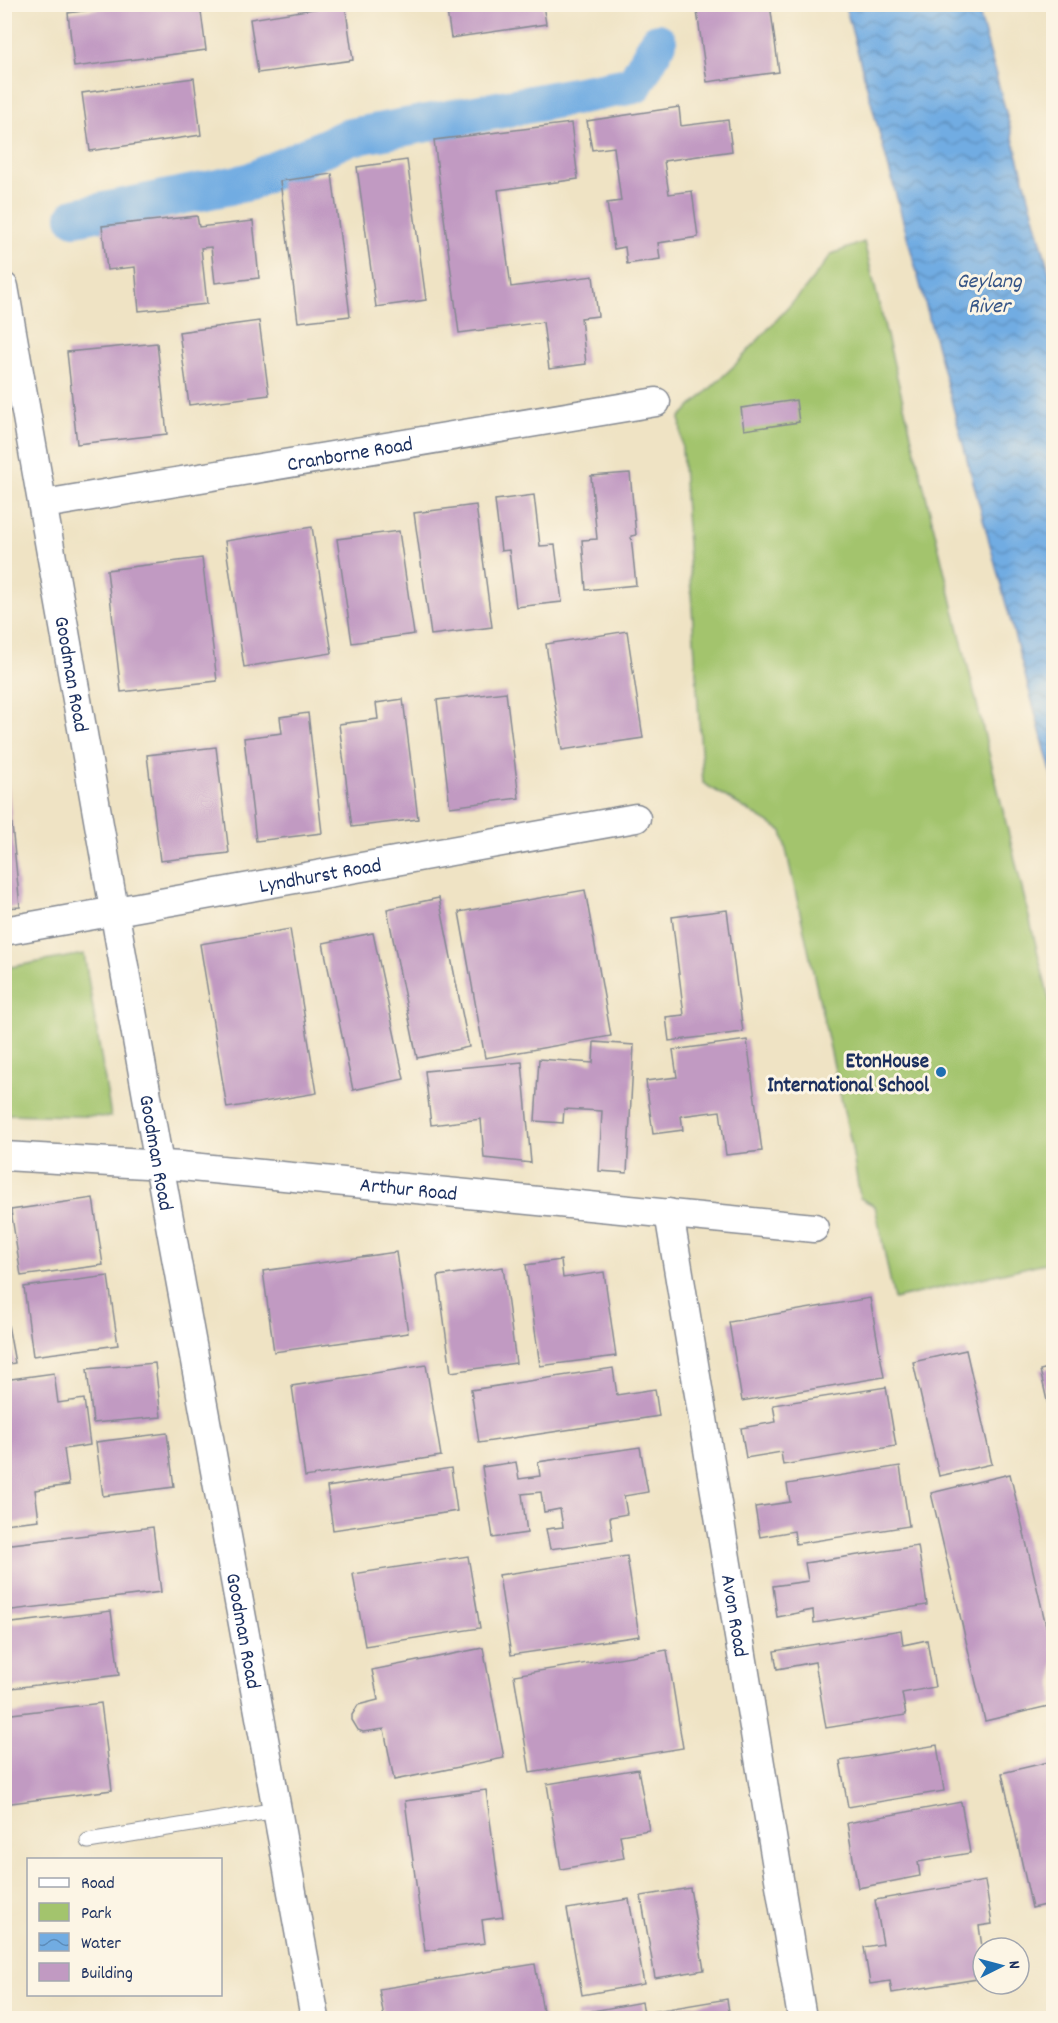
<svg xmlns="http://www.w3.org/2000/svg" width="1058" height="2023" font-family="Dekko,sans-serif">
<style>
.green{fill:#a3c46d;stroke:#5f7a66;stroke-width:1.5}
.water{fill:url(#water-waves);stroke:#466ea0;stroke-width:1.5}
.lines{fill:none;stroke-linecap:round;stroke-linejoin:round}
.canal{stroke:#71ace2;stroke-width:38}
.building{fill:#c19ac2}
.lane-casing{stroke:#858991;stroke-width:17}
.street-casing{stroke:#858991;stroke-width:31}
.lane{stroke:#fff;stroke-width:15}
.street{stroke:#fff;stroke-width:28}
.poi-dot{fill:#1f6fb2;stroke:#fcf5e5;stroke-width:2}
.labels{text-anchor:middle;stroke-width:6;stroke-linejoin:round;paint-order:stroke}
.street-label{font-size:21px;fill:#1b2f5e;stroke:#fcf5e5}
.poi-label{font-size:21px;font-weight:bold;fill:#1b2f5e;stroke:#fcf5e5;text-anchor:end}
.water-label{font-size:22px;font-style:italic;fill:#355486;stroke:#fcf5e5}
</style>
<defs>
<pattern id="water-waves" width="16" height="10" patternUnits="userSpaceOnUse" patternTransform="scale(1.5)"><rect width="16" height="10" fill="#71ace2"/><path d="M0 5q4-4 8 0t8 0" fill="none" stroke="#5c8cba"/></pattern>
</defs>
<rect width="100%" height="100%" fill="#fcf5e5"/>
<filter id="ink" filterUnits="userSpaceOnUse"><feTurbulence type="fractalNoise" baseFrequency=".0167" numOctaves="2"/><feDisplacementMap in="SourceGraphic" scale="12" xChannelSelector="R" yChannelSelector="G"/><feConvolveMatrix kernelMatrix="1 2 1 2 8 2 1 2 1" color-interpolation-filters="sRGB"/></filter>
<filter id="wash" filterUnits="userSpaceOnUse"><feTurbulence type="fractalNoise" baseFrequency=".008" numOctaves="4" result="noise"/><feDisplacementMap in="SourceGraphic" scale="24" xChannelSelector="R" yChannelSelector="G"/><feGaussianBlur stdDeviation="1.35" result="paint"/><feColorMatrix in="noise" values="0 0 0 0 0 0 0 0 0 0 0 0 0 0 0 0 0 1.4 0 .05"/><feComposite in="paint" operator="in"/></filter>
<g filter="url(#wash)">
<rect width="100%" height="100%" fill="#efe3c4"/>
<!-- green -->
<g class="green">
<polygon points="864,242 1053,1015 1053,1261 894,1299 875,1206 860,1198 851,1143 782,831 703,783 680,417 736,364 804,290 832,254"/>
<polygon points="84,954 111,1117 5,1114 5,968"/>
</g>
<!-- water -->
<polygon class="water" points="845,5 977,5 1053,286 1053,779"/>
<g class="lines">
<!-- canal -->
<polyline class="canal" points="75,217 249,182 346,138 634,85 658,42"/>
</g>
<g id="blocks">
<!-- building -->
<g class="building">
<polygon points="133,4 200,4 206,50 74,67 68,13"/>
<polygon points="345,4 353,60 258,73 250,19"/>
<polygon points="446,4 543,4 546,24 451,38"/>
<polygon points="696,4 770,4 779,72 707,82"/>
<polygon points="194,78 201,135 90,151 82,93"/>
<polygon points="679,107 681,126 728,120 732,151 664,161 669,194 692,191 698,237 658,243 660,259 627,264 625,247 614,249 607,203 621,201 614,147 592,150 587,121"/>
<polygon points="571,123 578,179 498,190 511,287 593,276 598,316 581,318 586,364 549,369 543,322 459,333 434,140"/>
<polygon points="407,160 426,300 376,307 357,167"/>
<polygon points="332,174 350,316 298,322 280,181"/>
<polygon points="197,216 199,227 253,221 259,278 215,283 211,247 201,248 207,304 139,311 135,267 107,270 102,226"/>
<polygon points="259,321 269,395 189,405 179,332"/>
<polygon points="157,343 167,434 77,444 67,352"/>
<polygon points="796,400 799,422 744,430 741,408"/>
<polygon points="630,473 636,535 631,536 636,585 586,590 582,540 597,539 591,476"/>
<polygon points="534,495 540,546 555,545 562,602 516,607 509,550 501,551 495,500"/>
<polygon points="476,505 492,627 431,635 414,513"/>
<polygon points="312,527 332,653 244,667 225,541"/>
<polygon points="399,531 414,634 352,643 337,539"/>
<polygon points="202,558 217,681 121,692 107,570"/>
<polygon points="627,631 643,738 562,750 546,644"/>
<polygon points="506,692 519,798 450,807 437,700"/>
<polygon points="403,699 418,819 352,827 339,724 378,719 376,703"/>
<polygon points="308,713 322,833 256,841 244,738 282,733 280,717"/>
<polygon points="216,747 229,853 160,861 147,755"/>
<polygon points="4,764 6,764 20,907 4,908"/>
<polygon points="585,890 611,1036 485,1058 459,912"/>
<polygon points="439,898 469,1047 417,1058 387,909"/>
<polygon points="727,910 743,1032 669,1041 666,1017 684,1015 672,917"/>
<polygon points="290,929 317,1093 227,1108 200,944"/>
<polygon points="373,933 404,1079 353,1090 323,943"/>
<polygon points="747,1040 762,1151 726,1155 720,1111 681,1116 683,1130 653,1134 646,1081 677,1077 673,1050"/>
<polygon points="594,1042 634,1045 627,1173 599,1171 602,1111 564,1109 563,1123 535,1121 539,1059 593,1063"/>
<polygon points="522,1062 531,1163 484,1158 481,1119 431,1125 425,1071"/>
<polygon points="93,1198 103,1265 21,1276 11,1210"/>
<polygon points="396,1252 408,1333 274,1352 263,1271"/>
<polygon points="561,1260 563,1278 604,1272 616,1356 540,1366 526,1265"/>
<polygon points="503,1267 516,1363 451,1372 438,1276"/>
<polygon points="108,1276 118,1345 33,1356 24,1287"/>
<polygon points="870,1298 884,1377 742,1401 729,1322"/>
<polygon points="4,1303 15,1363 4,1365"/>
<polygon points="966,1350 992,1464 939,1476 913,1362"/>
<polygon points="155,1363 161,1417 93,1423 87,1369"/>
<polygon points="426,1365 441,1456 305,1477 292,1386"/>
<polygon points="1053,1367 1053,1427 1040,1370"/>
<polygon points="613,1368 617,1395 655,1389 659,1416 479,1443 471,1390"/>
<polygon points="54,1373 58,1403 84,1399 90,1445 64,1449 69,1485 35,1490 39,1520 4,1524 4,1380"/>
<polygon points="886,1387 896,1446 783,1465 781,1452 746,1458 741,1428 776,1422 773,1405"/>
<polygon points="167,1433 174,1487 103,1496 96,1442"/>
<polygon points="640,1447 648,1492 624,1496 627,1514 610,1517 613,1540 550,1549 546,1529 563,1527 560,1509 544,1512 541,1492 522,1494 527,1533 493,1538 482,1467 516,1462 519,1479 540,1476 538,1462"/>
<polygon points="900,1466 909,1526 796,1544 794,1531 760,1537 755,1507 790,1502 787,1484"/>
<polygon points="451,1468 457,1511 333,1530 327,1487"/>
<polygon points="1010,1474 1053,1655 1053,1705 985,1721 931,1493"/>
<polygon points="153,1527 161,1592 4,1611 4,1545"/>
<polygon points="918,1546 927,1605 814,1623 813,1610 777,1617 773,1586 808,1581 805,1563"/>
<polygon points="468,1556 480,1628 365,1646 353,1574"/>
<polygon points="627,1556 639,1636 511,1655 499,1575"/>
<polygon points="111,1611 119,1675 4,1689 4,1624"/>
<polygon points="901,1630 903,1645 927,1640 935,1687 902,1693 906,1715 826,1728 815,1662 777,1669 774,1651"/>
<polygon points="483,1648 504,1758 394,1780 384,1729 363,1732 358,1730 352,1720 352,1715 358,1705 378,1700 372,1670"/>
<polygon points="667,1650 683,1748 530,1773 514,1675"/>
<polygon points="101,1703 112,1790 4,1804 4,1715"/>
<polygon points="937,1745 944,1791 848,1807 840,1761"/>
<polygon points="1053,1761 1053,1903 1032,1908 1002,1773"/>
<polygon points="638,1769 649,1830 620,1835 624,1858 561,1869 547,1784"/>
<polygon points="486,1790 503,1917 482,1920 485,1943 425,1951 405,1801"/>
<polygon points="961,1802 970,1853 918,1862 920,1876 858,1888 847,1823"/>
<polygon points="985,1881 992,1924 979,1926 983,1954 983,1978 892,1993 890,1981 870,1984 864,1947 883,1944 875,1900"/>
<polygon points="690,1888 704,1970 655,1978 641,1896"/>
<polygon points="629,1899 644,1984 582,1995 567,1909"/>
<polygon points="535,1964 544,2018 384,2018 379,1989"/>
<polygon points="727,1999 730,2018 577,2018 576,2014 642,2002 644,2013"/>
<polygon points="274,2014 275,2018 249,2018 249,2017"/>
</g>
</g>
</g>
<g filter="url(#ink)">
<use href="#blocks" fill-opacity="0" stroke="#858991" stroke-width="1.5"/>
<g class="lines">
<!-- lane casing -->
<g class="lane-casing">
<polyline id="lane" points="88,1841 277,1810"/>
</g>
<!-- street casing -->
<g class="street-casing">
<g id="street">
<path id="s1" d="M4 287 159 1164 315 2018"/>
<path id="s2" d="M44 504 656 402"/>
<path id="s3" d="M4 931 636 818"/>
<path id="s4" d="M4 1156 181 1166 814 1228"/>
<path id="s5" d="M669 1213 802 2018"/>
</g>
</g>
<!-- lane -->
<use href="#lane" class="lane"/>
<!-- street -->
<use href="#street" class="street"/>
</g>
</g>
<!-- markers -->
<circle class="poi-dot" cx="941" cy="1072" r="6"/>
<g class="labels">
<!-- street labels -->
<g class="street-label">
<text dy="7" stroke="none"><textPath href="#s2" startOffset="310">Cranborne Road</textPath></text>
<text dy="7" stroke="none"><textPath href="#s1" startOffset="393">Goodman Road</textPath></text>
<text dy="7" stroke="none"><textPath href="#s3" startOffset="321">Lyndhurst Road</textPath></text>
<text dy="7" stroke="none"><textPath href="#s1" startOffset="879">Goodman Road</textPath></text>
<text dy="7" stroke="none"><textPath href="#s4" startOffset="406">Arthur Road</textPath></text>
<text dy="7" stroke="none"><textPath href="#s5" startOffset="408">Avon Road</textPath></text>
<text dy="7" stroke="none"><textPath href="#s1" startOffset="1365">Goodman Road</textPath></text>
</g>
<!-- poi labels -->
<g class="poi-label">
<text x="929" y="1067">EtonHouse<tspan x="929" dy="24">International School</tspan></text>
</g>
<!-- water labels -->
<g class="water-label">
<text x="989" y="287">Geylang<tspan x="989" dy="25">River</tspan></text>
</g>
</g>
<!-- margin -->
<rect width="1058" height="2023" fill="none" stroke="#fcf5e5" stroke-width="24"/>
<!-- legend -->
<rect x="27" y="1858" width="195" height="138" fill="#fcf5e5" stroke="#a2a6af" stroke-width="1.5"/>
<rect x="39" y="1878" width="30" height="9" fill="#ffffff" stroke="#a2a6af" stroke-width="1.5"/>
<text x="81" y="1888" font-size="18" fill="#1b2f5e">Road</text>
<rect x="39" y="1903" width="30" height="18" fill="#a3c46d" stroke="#a2a6af" stroke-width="1.5"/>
<text x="81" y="1918" font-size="18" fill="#1b2f5e">Park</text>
<rect x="39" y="1933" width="30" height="18" fill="url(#water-waves)" stroke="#a2a6af" stroke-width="1.5"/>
<text x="81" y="1948" font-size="18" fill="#1b2f5e">Water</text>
<rect x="39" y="1963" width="30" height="18" fill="#c19ac2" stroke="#a2a6af" stroke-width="1.5"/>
<text x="81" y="1978" font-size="18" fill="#1b2f5e">Building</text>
<!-- north arrow -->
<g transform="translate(1001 1966) rotate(84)"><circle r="28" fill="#fcf5e5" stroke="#a2a6af" stroke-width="1.5"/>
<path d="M0-4.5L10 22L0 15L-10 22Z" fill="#1f6fb2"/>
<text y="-9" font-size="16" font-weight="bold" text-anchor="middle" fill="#1b2f5e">N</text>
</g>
</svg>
